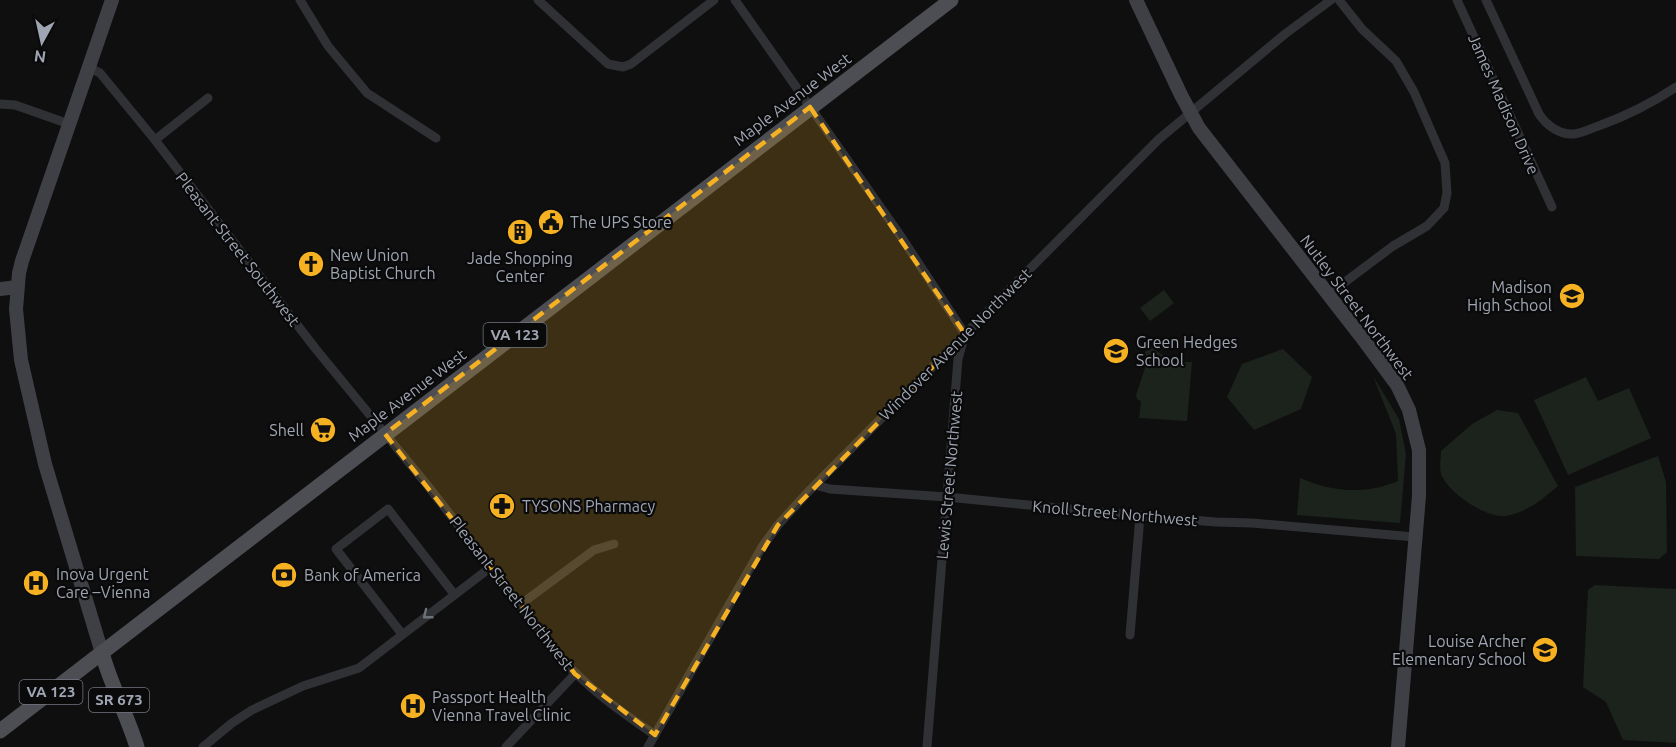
<svg xmlns="http://www.w3.org/2000/svg" width="1676" height="747" font-family="Ubuntu,sans-serif">
<style>
.green{fill:#1b231c}
.lines{fill:none;stroke-linecap:round;stroke-linejoin:round}
.street{stroke:#303135;stroke-width:9}
.secondary{stroke:#3e4045;stroke-width:14}
.primary{stroke:#4c4e54;stroke-width:15}
.oneway{stroke:#6d717a}
.marked{fill:#f6b122;fill-opacity:0.2;stroke:#f6b122;stroke-width:4.5;stroke-dasharray:12 8;stroke-linejoin:round}
.labels{text-anchor:middle;stroke-width:4.5;stroke-linejoin:round;paint-order:stroke}
.shield{fill:#0a0a0b;stroke:#727680;stroke-width:1.5}
.shield-label{font-size:15px;font-weight:bold;fill:#9fa5b2}
.street-label{font-size:16px;fill:#9fa5b2;stroke:#0a0a0b}
.poi-label{font-size:16px;fill:#9fa5b2;stroke:#0a0a0b;text-anchor:start}
</style>
<rect width="100%" height="100%" fill="#0f0f10"/>
<!-- green -->
<g class="green">
<polygon points="1164,290 1174,303 1150,321 1140,308"/>
<polygon points="1151,347 1173,362 1192,362 1187,421 1139,418 1141,401 1137,399 1136,395 1146,365 1144,353"/>
<polygon points="1283,349 1312,377 1301,409 1254,430 1227,397 1242,364"/>
<path d="M1373 376 1399 419 1406 454 1400 523 1297 515 1300 478C1333 492 1364 495 1398 481L1396 434Z"/>
<polygon points="1586,377 1598,401 1629,388 1651,438 1568,475 1534,400"/>
<path d="M1497 410 1518 413 1558 486C1543 499 1526 513 1505 516 1486 518 1448 493 1441 474 1439 467 1441 458 1441 451L1472 424Z"/>
<polygon points="1658,456 1666,482 1667,552 1659,559 1576,556 1575,487"/>
<polygon points="1595,585 1676,589 1676,743 1623,740 1606,702 1583,687 1588,590"/>
</g>
<g class="lines">
<!-- street -->
<g class="street">
<polyline points="300,0 328,46 367,93 436,138"/>
<polyline points="538,0 608,64 623,67 631,64 714,0"/>
<polyline points="735,0 898,232 965,334 958,359 927,747"/>
<polyline points="1457,0 1552,207"/>
<path d="M1486 0 1539 114C1547 126 1560 135 1574 134 1583 133 1592 128 1601 125 1628 115 1652 103 1676 87"/>
<path d="M88 67 100 73 155 140 315 348 428 486 561 658C589 689 621 712 655 735"/>
<polyline points="0,104 15,105 69,124"/>
<polyline points="155,140 208,98"/>
<polyline points="1329,294 1393,246 1427,226 1444,208 1447,193 1445,163 1414,92 1396,61 1362,29 1339,0"/>
<polyline points="815,485 830,489 947,497 1140,516 1216,522 1252,523 1415,537"/>
<polyline points="521,604 594,550 614,544"/>
<polyline points="402,634 336,549 388,509 454,594"/>
<polyline points="1130,635 1140,516"/>
<polyline points="203,747 232,723 252,710 303,686 359,668 491,567"/>
<polyline points="506,747 575,674"/>
<polyline points="648,747 762,547 778,525 808,492 1159,139 1285,34 1331,0"/>
</g>
<!-- secondary -->
<g class="secondary">
<polyline points="1136,0 1181,95 1199,128 1366,343 1397,385 1409,410 1419,450 1419,496 1398,747"/>
<polyline points="0,289 17,287"/>
<polyline points="102,653 45,464 21,360 16,309 19,273 22,261 112,0"/>
</g>
<!-- primary -->
<g class="primary">
<path d="M102 653C111 685 127 715 137 747"/>
<polyline points="0,731 951,0"/>
</g>
</g>
<!-- one-way arrows -->
<defs><path id="oneway-chevron" d="M-2-3.5L2.5 0L-2 3.5" fill="none" stroke-width="1.6" stroke-linecap="round" stroke-linejoin="round" transform="scale(1.5)"/></defs>
<use class="oneway" href="#oneway-chevron" transform="translate(427 615) rotate(142)"/>
<!-- marked area -->
<path class="marked" d="M810 107 965 334 778 525 655 735 575 674 385 434Z"/>
<!-- icons -->
<defs>
<g id="civic-disc" transform="scale(1.35)"><circle r="9.5" fill="#f6b122" stroke="#0a0a0b"/><path d="M-.6-6.5H3V-4.5H.6V-3L4-1V1h2V6H-6V1h2V-1L-.6-3ZM-1.2 2.5V6h2.4V2.5Z" fill="#111"/></g>
<g id="building-disc" transform="scale(1.35)"><circle r="9.5" fill="#f6b122" stroke="#0a0a0b"/><path d="M-4-6H4V6H1V3H-1V6H-4ZM-2.5-4.3h1.7v1.8h-1.7ZM.8-4.3h1.7v1.8H.8ZM-2.5-1h1.7V.8h-1.7ZM.8-1h1.7V.8H.8Z" fill="#111"/></g>
<g id="church-disc" transform="scale(1.35)"><circle r="9.5" fill="#f6b122" stroke="#0a0a0b"/><path d="M-1.2-6h2.4v3.5h3.3v2.4h-3.3V6h-2.4V-.1h-3.3v-2.4h3.3Z" fill="#111"/></g>
<g id="school-disc" transform="scale(1.35)"><circle r="9.5" fill="#f6b122" stroke="#0a0a0b"/><path d="M0-5L7-2L0 1L-7-2ZM-4 1L0 2.5L4 1V4Q0 6-4 4Z" fill="#111"/></g>
<g id="supermarket-disc" transform="scale(1.35)"><circle r="9.5" fill="#f6b122" stroke="#0a0a0b"/><path d="M-6-5.5h2.5l.6 2H6L4.5 2H-2.5L-4.4-4H-6ZM-1.5 3.2a1.3 1.3 0 1 0 .1 0ZM3 3.2a1.3 1.3 0 1 0 .1 0Z" fill="#111"/></g>
<g id="pharmacy-disc" transform="scale(1.35)"><circle r="9.5" fill="#f6b122" stroke="#0a0a0b"/><path d="M-2-6h4v4h4v4h-4v4h-4v-4h-4v-4h4Z" fill="#111"/></g>
<g id="bank-disc" transform="scale(1.35)"><circle r="9.5" fill="#f6b122" stroke="#0a0a0b"/><path d="M-6-4H6V4H-6ZM0-2.3a2.3 2.3 0 1 0 0 4.6a2.3 2.3 0 1 0 0-4.6Z" fill="#111"/></g>
<g id="hospital-disc" transform="scale(1.35)"><circle r="9.5" fill="#f6b122" stroke="#0a0a0b"/><path d="M-5-5h3v3.5h4V-5h3V5h-3V1.5h-4V5h-3Z" fill="#111"/></g>
</defs>
<g fill-rule="evenodd">
<use href="#civic-disc" x="551" y="222"/>
<use href="#building-disc" x="520" y="232"/>
<use href="#church-disc" x="311" y="264"/>
<use href="#school-disc" x="1572" y="296"/>
<use href="#school-disc" x="1116" y="351"/>
<use href="#supermarket-disc" x="323" y="430"/>
<use href="#pharmacy-disc" x="502" y="506"/>
<use href="#bank-disc" x="284" y="575"/>
<use href="#hospital-disc" x="36" y="583"/>
<use href="#school-disc" x="1545" y="650"/>
<use href="#hospital-disc" x="413" y="706"/>
</g>
<g class="labels">
<!-- shield labels -->
<g class="shield">
<rect x="483.5" y="323" width="63" height="24" rx="4.5"/>
<rect x="19.5" y="680" width="63" height="24" rx="4.5"/>
<rect x="89" y="688" width="60" height="24" rx="4.5"/>
</g>
<g class="shield-label">
<text x="515" y="340">VA 123</text>
<text x="51" y="697">VA 123</text>
<text x="119" y="705">SR 673</text>
</g>
<!-- street labels -->
<g class="street-label">
<text transform="translate(792 99) rotate(-37)" y="6">Maple Avenue West</text>
<text transform="translate(1504 104) rotate(66)" y="6">James Madison Drive</text>
<text transform="translate(238 249) rotate(52)" y="6">Pleasant Street Southwest</text>
<text transform="translate(1357 307) rotate(53)" y="6">Nutley Street Northwest</text>
<text transform="translate(955 344) rotate(-45)" y="6">Windover Avenue Northwest</text>
<text transform="translate(407 395) rotate(-37)" y="6">Maple Avenue West</text>
<text transform="translate(949 475) rotate(-85)" y="6">Lewis Street Northwest</text>
<text transform="translate(1115 513) rotate(5)" y="6">Knoll Street Northwest</text>
<text transform="translate(512 593) rotate(52)" y="6">Pleasant Street Northwest</text>
</g>
<!-- poi labels -->
<g class="poi-label">
<text x="570" y="228">The UPS Store</text>
<text x="330" y="261">New Union<tspan x="330" dy="18">Baptist Church</tspan></text>
<text x="520" y="264" text-anchor="middle">Jade Shopping<tspan x="520" dy="18">Center</tspan></text>
<text x="1552" y="293" text-anchor="end">Madison<tspan x="1552" dy="18">High School</tspan></text>
<text x="1136" y="348">Green Hedges<tspan x="1136" dy="18">School</tspan></text>
<text x="304" y="436" text-anchor="end">Shell</text>
<text x="522" y="512">TYSONS Pharmacy</text>
<text x="56" y="580">Inova Urgent<tspan x="56" dy="18">Care –Vienna</tspan></text>
<text x="304" y="581">Bank of America</text>
<text x="1526" y="647" text-anchor="end">Louise Archer<tspan x="1526" dy="18">Elementary School</tspan></text>
<text x="432" y="703">Passport Health<tspan x="432" dy="18">Vienna Travel Clinic</tspan></text>
</g>
</g>
<!-- north arrow -->
<g transform="translate(42 42) rotate(188)" stroke="#0a0a0b" stroke-width="4.5" paint-order="stroke">
<path d="M0-4.5L10 22L0 15L-10 22Z" fill="#9fa5b2"/>
<text y="-9" font-size="16" font-weight="bold" text-anchor="middle" fill="#9fa5b2">N</text>
</g>
</svg>
